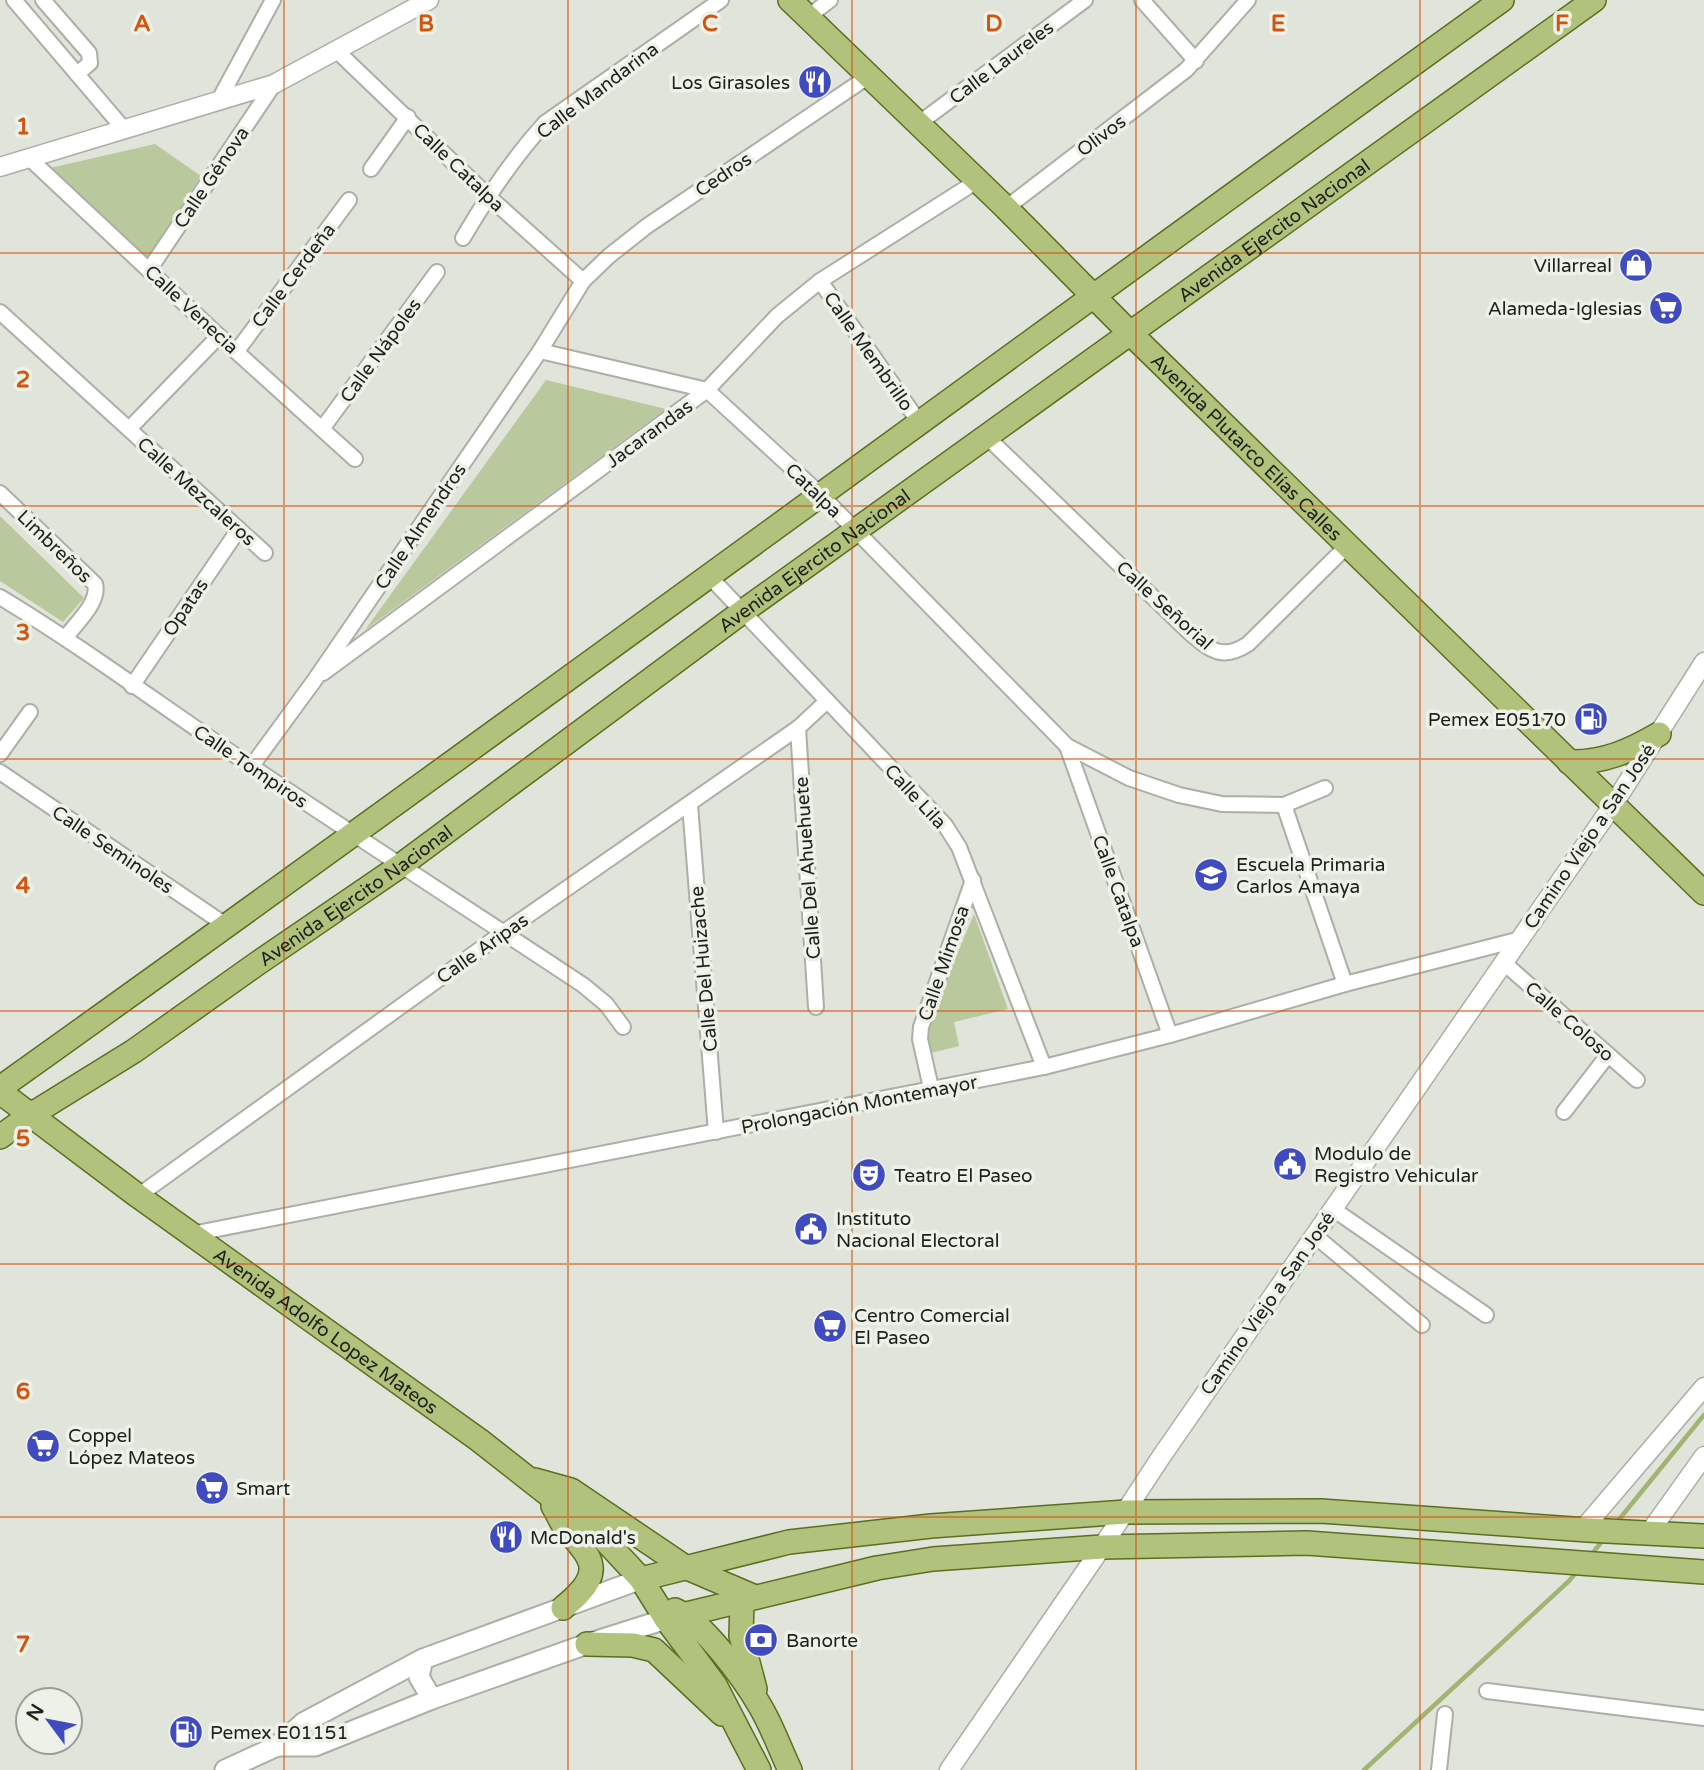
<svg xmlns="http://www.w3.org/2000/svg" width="1704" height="1770" font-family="'Varela Round',sans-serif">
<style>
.green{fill:#bac89e}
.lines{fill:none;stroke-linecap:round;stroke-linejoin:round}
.stream{stroke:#a0b573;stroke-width:4.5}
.minor-casing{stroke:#abafa5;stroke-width:18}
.tertiary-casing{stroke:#abafa5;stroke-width:21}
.secondary-casing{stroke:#abafa5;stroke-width:23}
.primary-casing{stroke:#5b6f21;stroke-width:26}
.minor{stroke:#fff;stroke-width:14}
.tertiary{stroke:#fff;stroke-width:18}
.secondary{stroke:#fff;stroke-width:19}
.primary{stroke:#b0c27b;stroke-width:23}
.grid{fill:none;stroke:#d4530e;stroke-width:2;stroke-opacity:0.55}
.labels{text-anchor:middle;stroke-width:7;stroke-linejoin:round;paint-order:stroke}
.street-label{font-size:19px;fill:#1e201c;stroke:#eef1e7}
.poi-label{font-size:19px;fill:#1e201c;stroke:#eef1e7;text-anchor:start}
.grid-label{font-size:23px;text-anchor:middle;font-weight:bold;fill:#d4530e;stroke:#eef1e7;stroke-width:7;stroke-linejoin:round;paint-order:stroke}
</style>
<rect width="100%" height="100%" fill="#e0e4da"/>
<!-- green -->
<g class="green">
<polygon points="155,144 201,176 147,259 50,168"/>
<polygon points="546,380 666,409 365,630"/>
<polygon points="0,516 84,598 63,622 0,581"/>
<polygon points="974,914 1008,1009 954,1022 959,1046 931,1053 926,1028"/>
</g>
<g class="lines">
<!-- stream -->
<g class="stream">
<polyline points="1617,1522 1704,1415"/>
<polyline points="1591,1555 1603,1540"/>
<polyline points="1364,1770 1569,1581 1578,1570"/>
</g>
<!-- minor casing -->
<g class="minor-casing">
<g id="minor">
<polyline points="14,0 123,128"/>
<polyline points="43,0 89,53 90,63 77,74"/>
<polyline points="1142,0 1196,61"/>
<polyline points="808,17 830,0"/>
<polyline points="337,51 488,196 583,281"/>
<polyline points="220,98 273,0"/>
<polyline points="918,124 1085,0"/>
<polyline points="29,158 219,336 355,459"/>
<polyline points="371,169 408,117"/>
<polyline points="1006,208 1186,70 1248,0"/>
<path d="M463 238C487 197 513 158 545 123L721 0"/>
<polyline points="149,270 274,84"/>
<polyline points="820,281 919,422"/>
<polyline points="0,312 265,553"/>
<polyline points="237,351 349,200"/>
<polyline points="540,351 707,390 820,494 1067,746 1129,778 1179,795 1222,804 1284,805 1325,788"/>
<polyline points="129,429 219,336"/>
<polyline points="322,429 437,272"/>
<path d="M988 438 1189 632C1210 650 1222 661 1248 644L1348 545"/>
<path d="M0 493 95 584C100 602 76 623 66 637"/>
<polyline points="709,576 945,825 959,847 1044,1067"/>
<path d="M0 597C86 649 167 710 251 766 361 840 473 912 583 985L606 1004 623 1027"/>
<polyline points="323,673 707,390 777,316 820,281 977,181"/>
<polyline points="132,686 239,529"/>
<polyline points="798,728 816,1007"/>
<polyline points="1067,746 1170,1035"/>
<polyline points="0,754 30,712"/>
<polyline points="251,767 314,681 540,351 583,281 609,256 647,226 869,76"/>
<polyline points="0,772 227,926"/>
<polyline points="690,805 716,1132"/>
<polyline points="1284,805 1345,984"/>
<polyline points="1503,962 1637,1080"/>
<polyline points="931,1088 920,1039 921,1027 973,880"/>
<polyline points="1564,1112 1608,1055"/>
<polyline points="138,1196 504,932 798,728 827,701"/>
<polyline points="1333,1209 1486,1315"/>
<polyline points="192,1234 1044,1067 1170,1035 1345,984 1517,940"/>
<polyline points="1314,1235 1422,1325"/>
<polyline points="1487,1691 1704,1718"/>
<polyline points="1439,1770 1445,1714"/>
</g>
</g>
<!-- tertiary casing -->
<g class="tertiary-casing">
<g id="tertiary">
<polyline points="0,167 274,84 429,0"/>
<polyline points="1582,1530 1704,1387"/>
<polyline points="1649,1533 1704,1456"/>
<polyline points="949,1770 1102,1547 1161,1457 1613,805 1704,662"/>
</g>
</g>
<!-- secondary casing -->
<g class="secondary-casing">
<g id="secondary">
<polyline points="423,1659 419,1677 432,1699"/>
<polyline points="277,1746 315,1746 432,1699 587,1644 666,1619"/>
<polyline points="225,1770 277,1746 303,1723 423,1659 641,1579"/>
</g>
</g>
<!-- primary casing -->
<g class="primary-casing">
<g id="primary">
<path id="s1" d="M790 0 1006 208 1129 332 1704 893"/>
<path d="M1569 762C1603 763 1630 751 1659 734"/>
<path d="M0 1088C504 729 1001 361 1502 0"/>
<path id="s2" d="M0 1092 138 1196 479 1440 600 1535 641 1579 666 1619 715 1685 759 1770"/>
<path id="s3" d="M0 1137 29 1116 134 1051 258 963 400 866 742 612 1594 0"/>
<polyline points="535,1480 571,1490 685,1567 755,1597"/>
<path d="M553 1506C557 1512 560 1520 564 1526 580 1548 607 1564 579 1593 574 1599 568 1603 563 1608"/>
<polyline points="641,1579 789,1542 931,1526 1126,1512 1321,1511 1588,1530 1704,1536"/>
<polyline points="742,1601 741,1636 755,1689"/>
<path d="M675 1610C703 1622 745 1680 760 1706 772 1726 780 1749 790 1770"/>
<polyline points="666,1619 877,1568 933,1559 1102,1547 1307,1543 1704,1572"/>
<polyline points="587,1644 633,1645 654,1650 722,1714"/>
</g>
</g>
<!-- minor -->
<use href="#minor" class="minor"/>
<!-- tertiary -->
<use href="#tertiary" class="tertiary"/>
<!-- secondary -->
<use href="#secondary" class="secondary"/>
<!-- primary -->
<use href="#primary" class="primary"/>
</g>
<!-- grid -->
<path class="grid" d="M284 0V1770M568 0V1770M852 0V1770M1136 0V1770M1420 0V1770M0 253H1704M0 506H1704M0 759H1704M0 1011H1704M0 1264H1704M0 1517H1704"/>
<!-- icons -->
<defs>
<g id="restaurant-disc" transform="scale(1.75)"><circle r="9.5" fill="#3f4bbf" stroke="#eef1e7"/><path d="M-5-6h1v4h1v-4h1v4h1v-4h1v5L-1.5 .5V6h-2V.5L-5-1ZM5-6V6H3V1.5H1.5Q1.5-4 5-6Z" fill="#fff"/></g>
<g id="shop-disc" transform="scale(1.75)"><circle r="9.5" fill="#3f4bbf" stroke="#eef1e7"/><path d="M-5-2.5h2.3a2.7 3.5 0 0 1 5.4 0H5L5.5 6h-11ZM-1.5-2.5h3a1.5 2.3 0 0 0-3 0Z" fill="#fff"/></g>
<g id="supermarket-disc" transform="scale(1.75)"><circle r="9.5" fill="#3f4bbf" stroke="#eef1e7"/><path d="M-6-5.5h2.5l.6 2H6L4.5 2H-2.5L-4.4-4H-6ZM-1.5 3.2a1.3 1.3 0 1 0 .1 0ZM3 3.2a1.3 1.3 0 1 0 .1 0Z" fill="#fff"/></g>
<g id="fuel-disc" transform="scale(1.75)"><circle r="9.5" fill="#3f4bbf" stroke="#eef1e7"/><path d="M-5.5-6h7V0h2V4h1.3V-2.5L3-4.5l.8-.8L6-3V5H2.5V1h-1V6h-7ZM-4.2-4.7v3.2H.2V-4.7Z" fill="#fff"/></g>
<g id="school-disc" transform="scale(1.75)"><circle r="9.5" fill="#3f4bbf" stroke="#eef1e7"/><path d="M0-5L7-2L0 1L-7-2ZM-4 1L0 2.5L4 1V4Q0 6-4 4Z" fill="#fff"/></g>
<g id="civic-disc" transform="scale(1.75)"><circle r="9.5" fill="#3f4bbf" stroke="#eef1e7"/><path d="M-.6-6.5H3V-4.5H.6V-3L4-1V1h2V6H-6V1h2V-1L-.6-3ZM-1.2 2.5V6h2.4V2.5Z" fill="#fff"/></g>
<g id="theatre-disc" transform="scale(1.75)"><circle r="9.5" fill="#3f4bbf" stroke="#eef1e7"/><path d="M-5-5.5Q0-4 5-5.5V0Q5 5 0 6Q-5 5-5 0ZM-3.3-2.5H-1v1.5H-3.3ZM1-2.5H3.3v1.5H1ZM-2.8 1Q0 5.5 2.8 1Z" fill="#fff"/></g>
<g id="bank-disc" transform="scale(1.75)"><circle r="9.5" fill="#3f4bbf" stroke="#eef1e7"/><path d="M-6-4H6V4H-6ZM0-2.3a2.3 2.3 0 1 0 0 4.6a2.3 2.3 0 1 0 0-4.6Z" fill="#fff"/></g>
</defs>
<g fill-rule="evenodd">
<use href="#restaurant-disc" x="815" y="82"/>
<use href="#shop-disc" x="1636" y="265"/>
<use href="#supermarket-disc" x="1666" y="308"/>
<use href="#fuel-disc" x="1591" y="719"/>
<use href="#school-disc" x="1211" y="875"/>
<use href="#civic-disc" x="1290" y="1164"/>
<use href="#theatre-disc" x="869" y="1175"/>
<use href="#civic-disc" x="811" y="1229"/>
<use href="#supermarket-disc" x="830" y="1326"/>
<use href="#supermarket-disc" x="43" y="1446"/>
<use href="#supermarket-disc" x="212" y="1488"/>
<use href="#restaurant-disc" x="506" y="1537"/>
<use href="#bank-disc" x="761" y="1640"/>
<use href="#fuel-disc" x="186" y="1732"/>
</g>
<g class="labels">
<!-- street labels -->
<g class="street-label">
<text transform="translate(1001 62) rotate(-37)" y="7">Calle Laureles</text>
<text transform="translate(597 90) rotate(-37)" y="7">Calle Mandarina</text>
<text transform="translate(1101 135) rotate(-37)" y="7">Olivos</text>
<text transform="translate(459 167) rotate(44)" y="7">Calle Catalpa</text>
<text transform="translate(723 174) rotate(-34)" y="7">Cedros</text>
<text transform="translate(211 177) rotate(-56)" y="7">Calle Génova</text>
<text dy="7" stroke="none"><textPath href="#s3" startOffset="1564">Avenida Ejercito Nacional</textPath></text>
<text transform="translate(293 275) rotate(-53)" y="7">Calle Cerdeña</text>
<text transform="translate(192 309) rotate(43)" y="7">Calle Venecia</text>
<text transform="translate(380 350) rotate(-54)" y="7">Calle Nápoles</text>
<text transform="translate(869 351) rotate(55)" y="7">Calle Membrillo</text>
<text transform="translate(649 433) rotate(-36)" y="7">Jacarandas</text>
<text dy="7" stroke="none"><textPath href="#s1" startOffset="639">Avenida Plutarco Elías Calles</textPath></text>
<text transform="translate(814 490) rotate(44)" y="7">Catalpa</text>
<text transform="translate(197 491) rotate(42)" y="7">Calle Mezcaleros</text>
<text transform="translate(420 526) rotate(-56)" y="7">Calle Almendros</text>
<text transform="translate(55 546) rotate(44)" y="7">Limbreños</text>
<text dy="7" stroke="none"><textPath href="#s3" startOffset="998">Avenida Ejercito Nacional</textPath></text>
<text transform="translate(1165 605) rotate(42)" y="7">Calle Señorial</text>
<text transform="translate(185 607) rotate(-56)" y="7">Opatas</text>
<text transform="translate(251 766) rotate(34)" y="7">Calle Tompiros</text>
<text transform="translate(916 796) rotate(47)" y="7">Calle Lila</text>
<text transform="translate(1589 836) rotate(-56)" y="7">Camino Viejo a San José</text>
<text transform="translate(113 849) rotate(34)" y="7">Calle Seminoles</text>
<text transform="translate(807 868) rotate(-94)" y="7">Calle Del Ahuehuete</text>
<text transform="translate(1119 891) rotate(70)" y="7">Calle Catalpa</text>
<text dy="7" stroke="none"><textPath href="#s3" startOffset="430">Avenida Ejercito Nacional</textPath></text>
<text transform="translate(482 948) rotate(-35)" y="7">Calle Aripas</text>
<text transform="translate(943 963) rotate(-71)" y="7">Calle Mimosa</text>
<text transform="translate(703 969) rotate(-95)" y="7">Calle Del Huizache</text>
<text transform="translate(1570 1021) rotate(41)" y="7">Calle Coloso</text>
<text transform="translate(859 1104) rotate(-11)" y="7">Prolongación Montemayor</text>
<text transform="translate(1267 1303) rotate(-55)" y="7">Camino Viejo a San José</text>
<text dy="7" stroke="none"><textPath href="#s2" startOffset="404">Avenida Adolfo Lopez Mateos</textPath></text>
</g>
<!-- poi labels -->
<g class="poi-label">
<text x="790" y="89" text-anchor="end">Los Girasoles</text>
<text x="1612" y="272" text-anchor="end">Villarreal</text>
<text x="1642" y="315" text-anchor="end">Alameda-Iglesias</text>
<text x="1566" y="726" text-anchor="end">Pemex E05170</text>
<text x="1236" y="871">Escuela Primaria<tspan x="1236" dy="22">Carlos Amaya</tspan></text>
<text x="1314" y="1160">Modulo de<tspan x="1314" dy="22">Registro Vehicular</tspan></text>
<text x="894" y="1182">Teatro El Paseo</text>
<text x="836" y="1225">Instituto<tspan x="836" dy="22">Nacional Electoral</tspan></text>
<text x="854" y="1322">Centro Comercial<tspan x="854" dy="22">El Paseo</tspan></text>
<text x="68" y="1442">Coppel<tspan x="68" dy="22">López Mateos</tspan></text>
<text x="236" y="1495">Smart</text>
<text x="530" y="1544">McDonald's</text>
<text x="786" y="1647">Banorte</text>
<text x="210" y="1739">Pemex E01151</text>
</g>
</g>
<g class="grid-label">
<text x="142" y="31">A</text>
<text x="426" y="31">B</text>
<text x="710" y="31">C</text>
<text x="994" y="31">D</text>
<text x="1278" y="31">E</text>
<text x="1562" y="31">F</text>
<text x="23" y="134">1</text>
<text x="23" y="387">2</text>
<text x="23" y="640">3</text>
<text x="23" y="893">4</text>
<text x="23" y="1146">5</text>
<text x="23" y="1399">6</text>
<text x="23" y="1652">7</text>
</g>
<!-- north arrow -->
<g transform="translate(49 1721) rotate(302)"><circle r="33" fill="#eef1e7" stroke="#9b9d96" stroke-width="2"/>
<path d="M0-5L12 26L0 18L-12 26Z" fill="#3f4bbf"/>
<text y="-10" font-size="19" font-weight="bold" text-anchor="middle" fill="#1e201c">N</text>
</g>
</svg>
